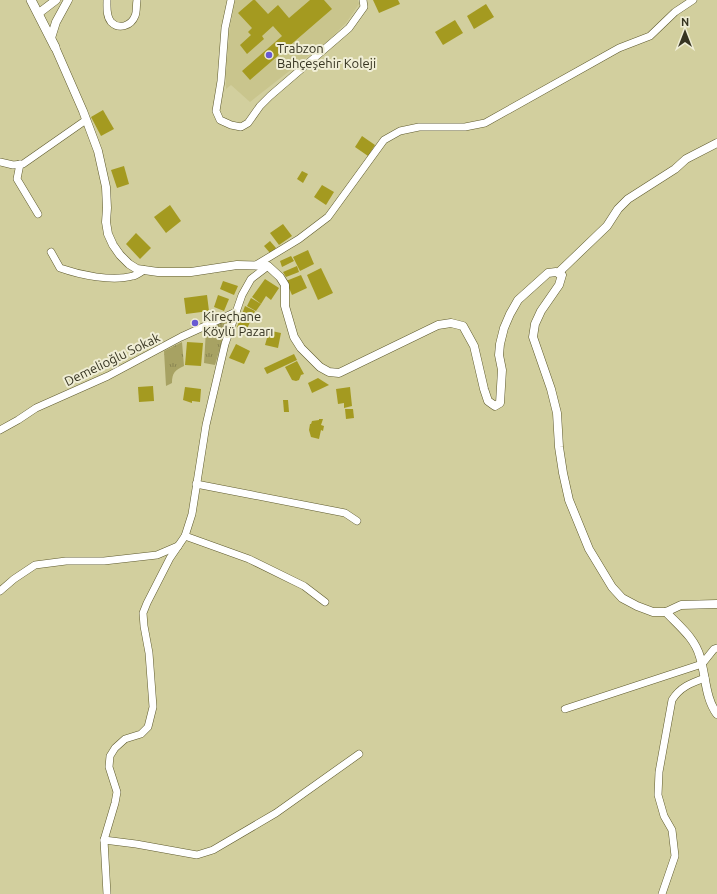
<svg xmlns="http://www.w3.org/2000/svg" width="717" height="894" font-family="Ubuntu,sans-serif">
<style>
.built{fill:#c9c58d}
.grass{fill:url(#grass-tufts)}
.building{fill:#a49a20}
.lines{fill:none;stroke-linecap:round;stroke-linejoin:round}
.minor-casing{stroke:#5e5a2d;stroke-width:8}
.tertiary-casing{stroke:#5e5a2d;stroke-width:9}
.secondary-casing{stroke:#5e5a2d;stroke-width:10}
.minor{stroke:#fff;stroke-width:7}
.tertiary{stroke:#fff;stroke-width:8}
.secondary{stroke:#fff;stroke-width:9}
.poi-dot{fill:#685ad3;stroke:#f0eed6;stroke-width:1.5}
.labels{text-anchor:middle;stroke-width:4;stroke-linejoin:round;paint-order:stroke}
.poi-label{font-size:13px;fill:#363421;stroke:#f0eed6;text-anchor:start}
.street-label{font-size:13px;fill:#363421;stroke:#f0eed6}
</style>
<defs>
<pattern id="grass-tufts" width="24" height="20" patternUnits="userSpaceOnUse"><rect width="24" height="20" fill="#a7a263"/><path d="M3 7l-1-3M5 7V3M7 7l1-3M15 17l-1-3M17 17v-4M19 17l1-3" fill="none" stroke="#898551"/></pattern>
</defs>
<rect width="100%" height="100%" fill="#d2cf9e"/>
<!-- built -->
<polygon class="built" points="235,0 358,0 359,4 346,23 329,40 250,102 231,85 226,89 226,70 230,25"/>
<!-- grass -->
<g class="grass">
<polygon points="231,318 220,348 215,365 204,363 206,330"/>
<path d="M182 342 184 366C175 370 172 373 172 383L166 386 164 351Z"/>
</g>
<!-- building -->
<g class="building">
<polygon points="253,0 255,0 268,14 278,5 289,18 310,0 324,0 332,9 250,80 242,71 282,36 273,26 262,36 264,39 247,54 240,45 251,35 248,32 252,28 238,13"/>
<polygon points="373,0 398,0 400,4 379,13"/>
<polygon points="486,4 494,17 474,29 467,16"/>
<polygon points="455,20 463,33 443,45 435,32"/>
<polygon points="103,110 114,129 101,136 91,117"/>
<polygon points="362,136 375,145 368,156 355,147"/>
<polygon points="124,166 129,184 117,188 111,170"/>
<polygon points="302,171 308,174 303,183 297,179"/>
<polygon points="322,185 334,192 326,205 314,197"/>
<polygon points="170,205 181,221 166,233 154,217"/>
<polygon points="283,224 292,236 279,245 270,233"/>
<polygon points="136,233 151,248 140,259 126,244"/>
<polygon points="270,241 276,248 270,253 264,246"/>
<polygon points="308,250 314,264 300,271 293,257"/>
<polygon points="291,256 294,261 282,267 280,261"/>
<polygon points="297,266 299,272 286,277 283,272"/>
<polygon points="321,268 333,293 318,300 307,275"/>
<polygon points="301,275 307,288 292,295 286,281"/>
<polygon points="265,279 279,288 271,300 266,296 261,304 252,297"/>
<polygon points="223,281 238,286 234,295 220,289"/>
<polygon points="207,295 209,311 186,314 184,298"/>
<polygon points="218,295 229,299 224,311 214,307"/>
<polygon points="251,298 261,304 256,311 247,306"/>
<polygon points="245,306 255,311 246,331 237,327"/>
<polygon points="253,327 281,333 278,348 265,345 267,338 252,335"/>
<polygon points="187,342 203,343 201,366 185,365"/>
<polygon points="236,344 250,351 244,364 229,358"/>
<polygon points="294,354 297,360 267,374 264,368"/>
<polygon points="297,361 304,374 301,375 299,380 296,381 292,380 285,367"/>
<polygon points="318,378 329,385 312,393 308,383"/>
<polygon points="153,386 154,401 139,402 138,387"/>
<polygon points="185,387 201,389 200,402 192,401 192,403 183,400"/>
<polygon points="350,387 352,406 344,408 344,403 338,404 336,389"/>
<polygon points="283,400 288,400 289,412 284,412"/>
<polygon points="345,409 353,409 354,418 346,419"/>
<polygon points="319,419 323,419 321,425 324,426 323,431 321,430 319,439 311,437 309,430 310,424 311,424 312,421 319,420"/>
</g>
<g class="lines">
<!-- minor casing -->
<g class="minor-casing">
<g id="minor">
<path d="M107 0C107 7 106 16 111 22 119 30 131 26 135 16 137 12 136 5 137 0"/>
<polyline points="231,0 225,28 221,81 216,111 220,120 231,125 241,127 248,123 260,106 270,96 349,28 364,7 363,0"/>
<polyline points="0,162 13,165 23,164 86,120"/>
<polyline points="20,164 17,179 38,214"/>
<path d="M51 252 60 268C80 275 112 282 133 276 137 275 141 272 144 270"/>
<polyline points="256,265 299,239 328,217 384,140 400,131 419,127 465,127 485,123 619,48 650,36 675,12 693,0"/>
<polyline points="0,430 18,420 36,408 108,376 181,337 236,312"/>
<polyline points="196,484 345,513 357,521"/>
<polyline points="185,536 249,559 304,586 325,602"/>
<polyline points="0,591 14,579 35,565 66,561 104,561 157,555 178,546"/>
<polyline points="565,709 702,664 714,649 717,648"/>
<polyline points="104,840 136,844 197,855 213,850 276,813 359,754"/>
<polyline points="107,894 104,840 115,803 117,792 109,767 110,756 115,748 125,739 141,734 148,727 153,707 149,653 144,626 143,613 147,603 170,558 185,536 192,514 206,425 225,344 242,295 251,279 268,266"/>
<path d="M662 894 675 856 672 830 664 816 658 795 659 772 672 700C680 687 691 683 705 678"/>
</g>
</g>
<!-- tertiary casing -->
<g class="tertiary-casing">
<g id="tertiary">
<polyline points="39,13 56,0"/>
<polyline points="51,38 56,22 68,0"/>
<polyline points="55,47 83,111 98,151 106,187 107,208 106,222 108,234 113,245 120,255 129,264 137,269 158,272 191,272 237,265 268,266 280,277 285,285 285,306 294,337 301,348 320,367 329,372 339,373 438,325 451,323 463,326 474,346 484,389 488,401 495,406 500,403 502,370 499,355 500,344 504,328 510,314 518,300 548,273 556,272 562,275 559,285 541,311 535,324 533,337 551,389 557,413 559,447 563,473 569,500 589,549 612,587 622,598 637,606 653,612 666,612 681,605 717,604"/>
<polyline points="558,273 607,226 618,209 628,199 675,169 686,159 717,143"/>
<path d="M666 612C679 626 695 638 700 657 706 676 705 698 717 714"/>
</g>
</g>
<!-- secondary casing -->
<g class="secondary-casing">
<polyline id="secondary" points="31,0 55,47"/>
</g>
<!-- minor -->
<use href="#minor" class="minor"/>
<!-- tertiary -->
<use href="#tertiary" class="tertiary"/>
<!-- secondary -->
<use href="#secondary" class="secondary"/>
</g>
<!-- markers -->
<g class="poi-dot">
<circle cx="269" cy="55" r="4"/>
<circle cx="195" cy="323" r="4"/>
</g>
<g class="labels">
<!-- poi labels -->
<g class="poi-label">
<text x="277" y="53">Trabzon<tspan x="277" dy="15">Bahçeşehir Koleji</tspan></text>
<text x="203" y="321">Kireçhane<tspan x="203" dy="15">Köylü Pazarı</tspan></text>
</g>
<!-- street labels -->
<g class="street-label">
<text transform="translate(112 359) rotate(-26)" y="5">Demelioğlu Sokak</text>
</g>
</g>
<!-- north arrow -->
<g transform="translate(685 32)" stroke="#f0eed6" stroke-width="3" paint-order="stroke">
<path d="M0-3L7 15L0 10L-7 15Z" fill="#363421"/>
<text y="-6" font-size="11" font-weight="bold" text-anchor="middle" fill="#363421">N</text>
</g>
</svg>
